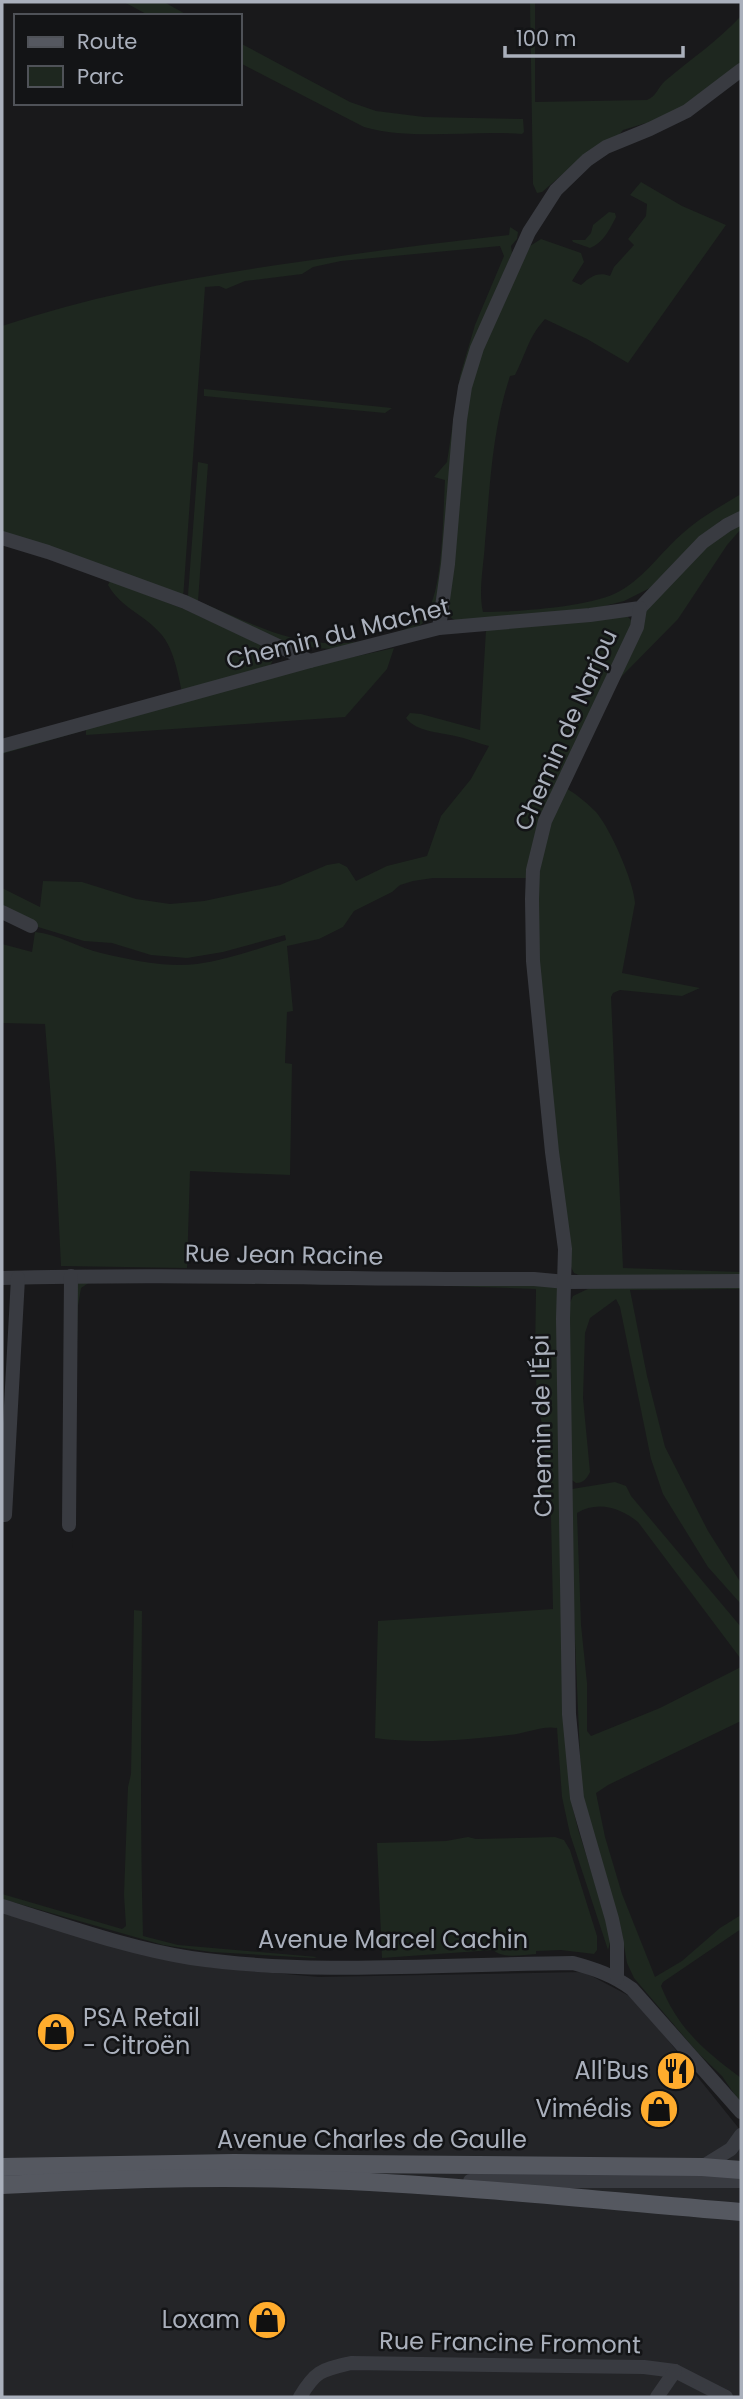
<svg xmlns="http://www.w3.org/2000/svg" width="743" height="2399" font-family="Poppins,sans-serif">
<style>
.built{fill:#242528}
.green{fill:#1e271f}
.lines{fill:none;stroke-linecap:round;stroke-linejoin:round}
.minor{stroke:#393b41;stroke-width:14}
.major{stroke:#555860;stroke-width:18}
.labels{text-anchor:middle;stroke-width:5;stroke-linejoin:round;paint-order:stroke}
.street-label{font-size:24px;fill:#aab0bc;stroke:#131416}
.poi-label{font-size:24px;fill:#aab0bc;stroke:#131416;text-anchor:end}
</style>
<rect width="100%" height="100%" fill="#19191b"/>
<!-- built -->
<polygon class="built" points="2,1912 208,1967 319,1977 584,1972 635,1999 741,2131 741,2397 2,2397"/>
<!-- green -->
<g class="green">
<polygon points="124,2 164,2 189,16 150,16"/>
<path d="M530 2H535V102L647 100C657 96 658 87 665 81 691 59 718 41 741 16V66L708 93 649 125 646 123 623 130 619 135 586 154 542 192 537 193 533 184Z"/>
<path d="M240 43 350 102 376 111 424 117 523 119 524 132 522 134C470 130 414 141 364 127L240 63Z"/>
<path d="M641 182 682 206 726 225 628 363 587 339 545 319C527 339 527 352 515 375L510 376C492 430 490 486 485 542 484 564 478 591 483 612 516 612 593 607 620 591 645 577 662 551 683 533 701 517 721 506 741 494V512L720 521 652 587 624 601 593 609 459 623 450 617 447 609 468 398 483 347 530 246 541 239 581 253 584 262 572 281 581 285C590 277 598 271 610 276L614 267 634 245 628 239 646 216 647 204 630 195Z"/>
<path d="M609 212 615 213 616 217C610 229 603 243 590 248L573 242 572 240H585L591 233 593 225Z"/>
<path d="M510 227 518 232 517 239 511 246 512 253 482 324 467 370 458 411 439 598C431 622 415 631 392 638 373 643 353 648 333 649 283 649 234 621 189 602L188 595 198 462 208 464 198 601C265 629 313 658 387 635 404 630 422 625 430 607 443 578 443 514 445 480L434 477 447 462 460 376 475 325 504 256 500 246 341 261 313 267 302 274 245 281 226 289 219 286 205 287 183 599 2 532V326C91 296 184 279 277 265 354 254 432 243 509 235Z"/>
<polygon points="204,389 392,408 385,413 204,396"/>
<polygon points="741,521 741,529 727,545 678,619 619,679 646,608 711,538"/>
<path d="M110 581 184 609 274 651 275 656 270 666 182 692C178 674 174 649 161 634 144 614 122 609 108 585Z"/>
<path d="M625 614 633 622 537 830 526 878H433L413 881 400 885 392 892 354 911 343 927 319 939 287 946 293 1011 287 1012 285 1063 292 1064 290 1175 190 1171 187 1268 61 1266 56 1164 45 1024 2 1023V944L32 952 35 932C58 934 79 948 101 953 131 960 167 968 197 964 227 960 257 949 286 940L285 935 223 952 187 958 151 955 112 943 84 941 38 927 2 910V888L40 907 43 881 82 882 136 899 170 904 204 901 280 885 327 865 339 863 347 867 356 881 387 866 427 856 441 816 471 779 489 746C477 743 466 738 455 736 438 732 417 732 406 718L410 713 421 714 480 730 486 630Z"/>
<polygon points="394,648 387,669 345,717 86,735 86,730 2,754 2,749 330,662"/>
<path d="M566 788C576 794 587 803 596 812 610 828 634 882 635 903L622 973 700 988 682 996 620 990 613 993 611 997 623 1268 741 1272V1275H579L574 1273 569 1263 536 937 538 880 547 829Z"/>
<path d="M124 1279 535 1283 552 1284 557 1288 563 1617 571 1801 578 1829 608 1925 611 1939 608 1950 570 1834 562 1797 557 1728C543 1725 524 1734 509 1735 465 1740 419 1744 375 1738L378 1621 553 1609 551 1517 545 1503 544 1428C532 1403 536 1321 536 1289L418 1285 90 1282 81 1288 78 1306 72 1549 77 1282 86 1280Z"/>
<path d="M741 1284V1289L630 1290 647 1376 665 1447 708 1531 741 1583V1604L708 1567 663 1494 651 1459 620 1307 616 1299 590 1318 585 1333 583 1398 590 1472C587 1478 584 1483 576 1483L572 1480 569 1460 568 1307 573 1296 594 1286Z"/>
<path d="M615 1482 626 1486 631 1496 741 1627V1659L638 1522C621 1508 598 1500 577 1513L581 1625 587 1683V1731L591 1736 660 1708 741 1667V1721L608 1785 596 1793 605 1837 622 1894 655 1977 682 1961 720 1928 741 1915V1929L663 1982 661 1986C678 2029 705 2051 741 2078V2104L722 2076 698 2053 634 1978 627 1963 622 1934 582 1803 571 1546 572 1489Z"/>
<path d="M134 1610 142 1611C141 1719 140 1827 143 1936L178 1945 317 1957 314 1958 211 1952 163 1945 2 1899V1894L122 1929 126 1926 124 1895 128 1787 131 1774Z"/>
<path d="M468 1837 476 1839 555 1837 564 1840 570 1850 597 1936V1950L594 1954 561 1950 536 1951V1954C522 1955 504 1959 493 1950L382 1958 377 1843 446 1841Z"/>
</g>
<g class="lines">
<!-- minor -->
<g class="minor">
<polyline points="2,538 48,552 185,602 310,661"/>
<polyline points="439,628 448,564 460,420 465,387 477,348 529,232 556,190 587,160 606,147 650,129 687,111 741,70"/>
<polyline points="2,746 310,661 439,628 590,615 640,608 703,542 727,525 741,518"/>
<polyline points="2,912 31,926"/>
<path d="M2 1278C179 1273 357 1280 534 1279L566 1282 741 1281"/>
<polyline points="2,1515 5,1515 18,1278"/>
<polyline points="69,1525 71,1276"/>
<path d="M2 1906C64 1925 127 1948 191 1958 316 1976 447 1964 573 1963 595 1969 613 1975 632 1989L741 2112"/>
<polyline points="617,1978 617,1943 612,1919 577,1798 569,1714 563,1319 565,1249 552,1152 533,961 532,899 533,870 545,821 637,627 640,608"/>
<polyline points="702,2167 731,2149 741,2135"/>
<polyline points="470,2181 741,2181"/>
<path d="M300 2397C316 2370 322 2370 351 2363L644 2367 675 2371 726 2397"/>
<polyline points="657,2397 675,2371"/>
</g>
<!-- major -->
<g class="major">
<polyline points="2,2167 234,2163 702,2167 741,2170"/>
<path d="M2 2185C99 2180 195 2176 293 2179 442 2183 592 2200 741 2212"/>
</g>
</g>
<!-- icons -->
<defs>
<g id="shop-disc" transform="scale(2.0125)"><circle r="9.5" fill="#ffac2d" stroke="#131416"/><path d="M-5-2.5h2.3a2.7 3.5 0 0 1 5.4 0H5L5.5 6h-11ZM-1.5-2.5h3a1.5 2.3 0 0 0-3 0Z" fill="#111"/></g>
<g id="restaurant-disc" transform="scale(2.0125)"><circle r="9.5" fill="#ffac2d" stroke="#131416"/><path d="M-5-6h1v4h1v-4h1v4h1v-4h1v5L-1.5 .5V6h-2V.5L-5-1ZM5-6V6H3V1.5H1.5Q1.5-4 5-6Z" fill="#111"/></g>
</defs>
<g fill-rule="evenodd">
<use href="#shop-disc" x="56" y="2032"/>
<use href="#restaurant-disc" x="676" y="2071"/>
<use href="#shop-disc" x="659" y="2109"/>
<use href="#shop-disc" x="267" y="2320"/>
</g>
<g class="labels">
<!-- street labels -->
<g class="street-label">
<text transform="translate(338 634) rotate(-14)" y="8">Chemin du Machet</text>
<text transform="translate(566 730) rotate(-66)" y="8">Chemin de Narjou</text>
<text transform="translate(284 1255) rotate(1)" y="8">Rue Jean Racine</text>
<text transform="translate(542 1426) rotate(-91)" y="8">Chemin de l'Épi</text>
<text x="393" y="1948">Avenue Marcel Cachin</text>
<text x="372" y="2148">Avenue Charles de Gaulle</text>
<text transform="translate(510 2343) rotate(1)" y="8">Rue Francine Fromont</text>
</g>
<!-- poi labels -->
<g class="poi-label">
<text x="83" y="2026" text-anchor="start">PSA Retail<tspan x="83" dy="28">- Citroën</tspan></text>
<text x="649" y="2079">All'Bus</text>
<text x="632" y="2117">Vimédis</text>
<text x="240" y="2328">Loxam</text>
</g>
</g>
<!-- border -->
<rect width="743" height="2399" fill="none" stroke="#aab0bc" stroke-width="7"/>
<!-- legend -->
<rect x="14" y="14" width="228" height="91" fill="#131416" stroke="#4f5258" stroke-width="2"/>
<rect x="28" y="37" width="35" height="10" fill="#555860" stroke="#4f5258" stroke-width="2"/>
<text x="77" y="49" font-size="21" fill="#aab0bc">Route</text>
<rect x="28" y="66" width="35" height="21" fill="#1e271f" stroke="#4f5258" stroke-width="2"/>
<text x="77" y="84" font-size="21" fill="#aab0bc">Parc</text>
<!-- scale -->
<path d="M505 46v10h178v-10" fill="none" stroke="#aab0bc" stroke-width="3.5"/>
<text x="516" y="46" font-size="21" fill="#aab0bc" stroke="#131416" stroke-width="5" paint-order="stroke">100 m</text>
</svg>
